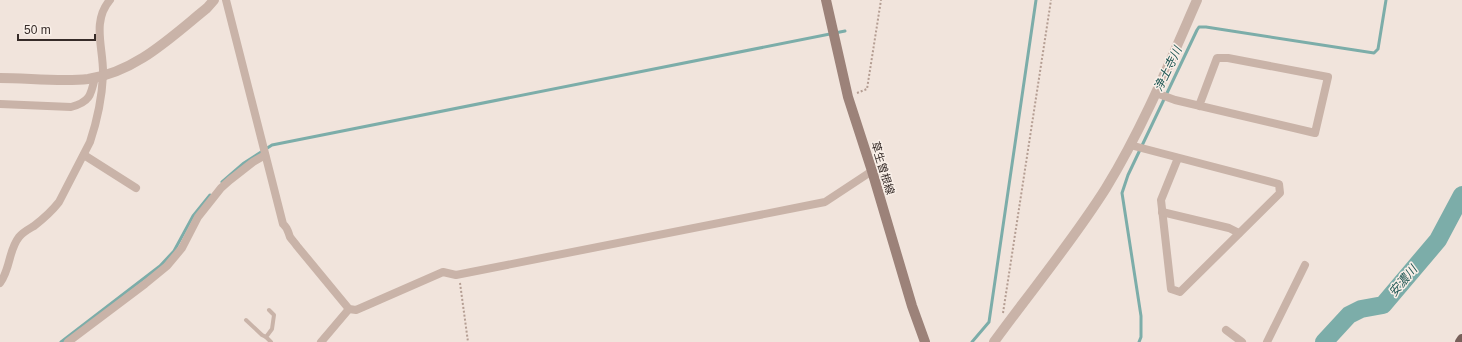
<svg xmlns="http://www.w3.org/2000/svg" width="1462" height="342" font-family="Arial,'Noto Sans JP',sans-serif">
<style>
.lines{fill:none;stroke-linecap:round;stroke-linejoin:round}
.stream{stroke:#7cada9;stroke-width:3}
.river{stroke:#7cada9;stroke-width:18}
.path{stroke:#b49d92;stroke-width:2;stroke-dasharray:2 2;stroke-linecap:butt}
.service{stroke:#c9b3a8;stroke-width:4}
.minor{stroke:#c9b3a8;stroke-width:8}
.tertiary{stroke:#c9b3a8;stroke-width:10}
.secondary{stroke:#9c8279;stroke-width:10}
.primary{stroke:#77605a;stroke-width:10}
.labels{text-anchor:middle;stroke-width:3;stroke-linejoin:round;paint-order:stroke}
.street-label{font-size:11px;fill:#362b28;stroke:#f9efe8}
.water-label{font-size:12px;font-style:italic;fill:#1f5653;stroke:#f9efe8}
</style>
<rect width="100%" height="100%" fill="#f1e4dc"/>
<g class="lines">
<!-- stream -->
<g class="stream">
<polyline points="222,182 244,163 272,145 845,31"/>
<polyline points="61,342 160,266 174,251 193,216 210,195"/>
<polyline points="972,342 989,322 1036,0"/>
<polyline points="1139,342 1141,337 1141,316 1122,193 1128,175 1197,30 1199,27 1206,27 1374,53 1378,49 1386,0"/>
</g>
<!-- river -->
<polyline class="river" points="1324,342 1349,315 1361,309 1383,305 1438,240 1462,195"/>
<!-- path -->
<g class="path">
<polyline points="857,93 867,89 881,0"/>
<polyline points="460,283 468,342"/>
<polyline points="1003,313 1051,0"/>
</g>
<!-- service -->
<g class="service">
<polyline points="269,310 274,315 272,329 266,337 271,342"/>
<polyline points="246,320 262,335 266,337"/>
</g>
<!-- minor -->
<g class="minor">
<path d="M226 0 283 224C288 228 288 232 290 237 292 240 295 243 297 246L349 309 356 310 363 307 443 272 456 275 825 202 872 171"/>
<polyline points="1156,93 1175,100 1315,133 1328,77 1228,58 1217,58 1199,106"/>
<path d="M0 104 71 107C90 102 91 95 95 77"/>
<polyline points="1130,145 1279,184 1280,193 1180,292 1171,289 1161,200 1178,158"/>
<polyline points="84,155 136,188"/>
<polyline points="1162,212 1229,228 1239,233"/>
<path d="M0 283C11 268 8 251 19 237 23 232 29 229 34 226 43 219 52 211 59 202L90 142C97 121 102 97 103 75 104 49 91 22 110 0"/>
<polyline points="1226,330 1242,342"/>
<polyline points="68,342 145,284 167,266 182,248 198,217 221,188 230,180 253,162 265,155"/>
<polyline points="321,342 349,309"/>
<polyline points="1267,342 1305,265"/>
</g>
<!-- tertiary -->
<g class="tertiary">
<path d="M0 78C27 78 62 82 88 79 136 72 171 37 207 8L214 0"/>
<path d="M994 342C1031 291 1072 242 1106 188 1142 129 1169 64 1197 0"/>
</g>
<!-- secondary -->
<polyline class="secondary" points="826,0 848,97 872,171 912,306 925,342"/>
<!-- primary -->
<polyline class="primary" points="1460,342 1462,339"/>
</g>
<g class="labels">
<!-- street labels -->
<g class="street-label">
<text transform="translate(883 168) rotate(73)" y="4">草生曽根線</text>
</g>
<!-- water labels -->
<g class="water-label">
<text transform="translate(1168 69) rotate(-64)" y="4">浄土寺川</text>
<text transform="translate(1403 281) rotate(-50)" y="4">安濃川</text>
</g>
</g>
<!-- scale -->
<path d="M18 34v6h77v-6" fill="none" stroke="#362b28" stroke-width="2"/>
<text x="24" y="34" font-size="12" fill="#362b28" stroke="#f9efe8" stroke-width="3" paint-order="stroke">50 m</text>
</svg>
